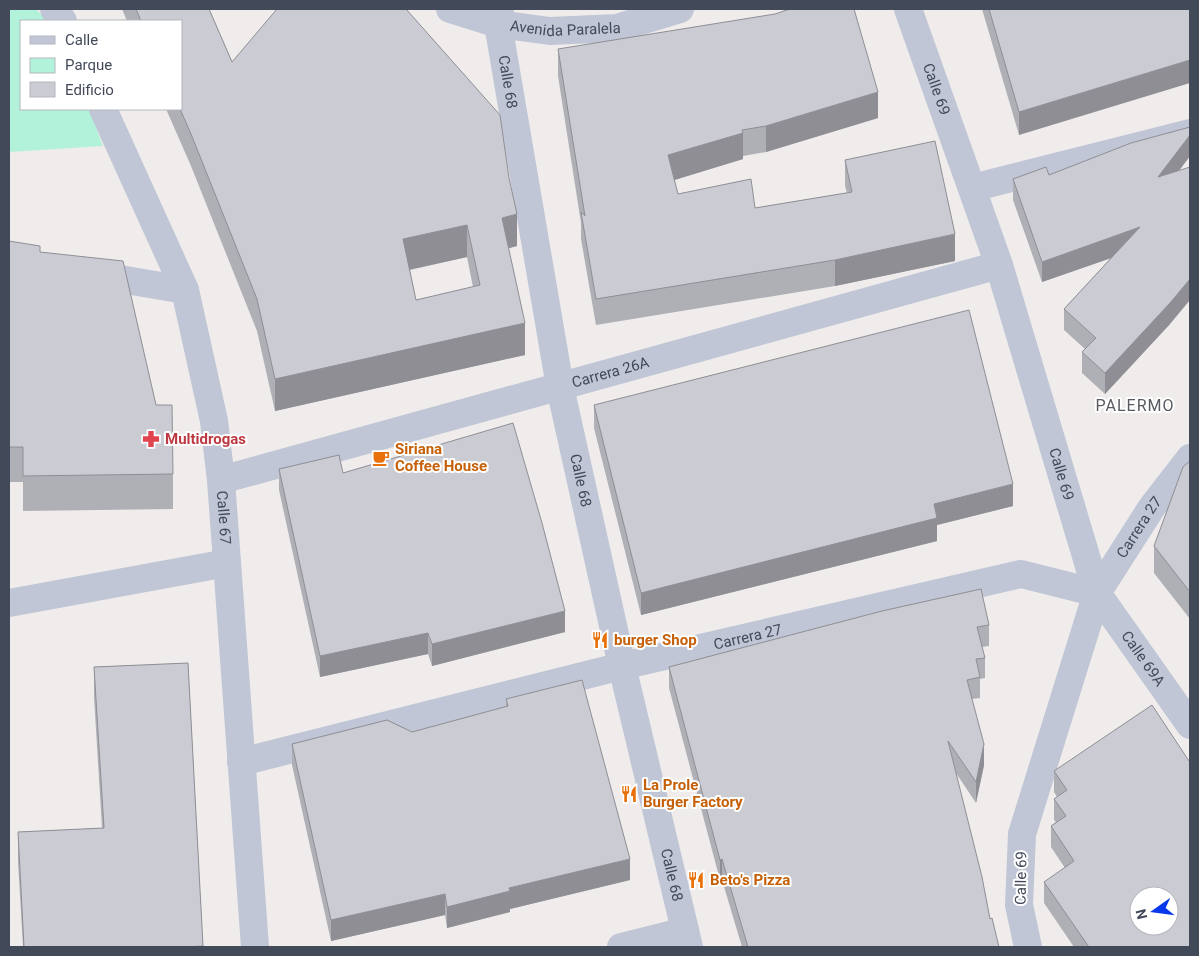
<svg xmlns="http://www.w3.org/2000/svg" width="1199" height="956" font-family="Roboto,sans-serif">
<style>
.green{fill:#b3f2da}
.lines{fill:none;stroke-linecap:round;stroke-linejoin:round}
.minor{stroke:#c0c6d5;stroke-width:28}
.tertiary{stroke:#c0c6d5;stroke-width:28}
.wall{fill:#afafb6;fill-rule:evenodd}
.shaded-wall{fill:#8e8e94}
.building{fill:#cbcbd4;stroke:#8e8e94;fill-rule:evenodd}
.labels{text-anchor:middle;stroke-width:4;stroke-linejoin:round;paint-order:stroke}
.street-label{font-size:15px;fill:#424a5a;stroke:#fff}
.health-label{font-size:15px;font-weight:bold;fill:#be3a42;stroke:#fff;text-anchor:start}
.food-label{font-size:15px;font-weight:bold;fill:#c56008;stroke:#fff;text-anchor:start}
.neighbourhood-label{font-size:16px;letter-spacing:1px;fill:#585a61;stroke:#fff}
</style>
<rect width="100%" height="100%" fill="#efeceb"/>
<!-- green -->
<polygon class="green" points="9,9 36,9 47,21 21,21 21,109 89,109 103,146 9,152"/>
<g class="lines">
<!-- minor -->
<g class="minor">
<path id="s1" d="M500 9 498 24 560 387 622 666 689 947"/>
<polyline points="972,188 1190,133"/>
<polyline points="90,274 185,290"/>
<path id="s2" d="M221 480 999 265"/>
<polyline points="9,603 227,563"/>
<path id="s3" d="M241 762 622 666 1021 574 1097 593 1190 725"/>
<polyline points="621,947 685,931"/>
</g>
<!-- tertiary -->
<g class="tertiary">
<polyline points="54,9 63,21"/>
<path id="s4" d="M450 9 498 24 550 31 617 28 680 9"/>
<path id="s5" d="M908 9 999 265 1097 593 1022 834 1019 905 1028 947"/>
<path id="s6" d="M103 109 185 290 214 421 221 480 255 947"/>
<path id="s7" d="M1097 593 1152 507 1190 458"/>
</g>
</g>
<!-- wall -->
<g class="wall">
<path d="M122 9H209L232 62 517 246 508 248 525 355 275 411 257 331 191 166 166 109H181V21H127ZM467 257 473 287 416 300 410 270Z"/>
<polygon points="982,9 1190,9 1019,135"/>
<polygon points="558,49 878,118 766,152 743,156 743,159 674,180 678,194 755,208 847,193 845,186 845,160 955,261 835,286 596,325 581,239 581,223 558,76"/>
<polygon points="1190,127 1190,156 1179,171 1170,324 1105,394 1082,373 1082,352 1085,349 1064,330 1064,309 1111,258 1042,282 1013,200 1013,179 1049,175"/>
<polygon points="9,241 40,252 156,405 173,474 173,509 23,511 23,482 9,482"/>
<polygon points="594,405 1013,506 937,525 937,541 641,615 594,428"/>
<polygon points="1190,461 1190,619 1154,573 1154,546"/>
<polygon points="279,469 343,473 565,632 432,666 428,654 320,677 279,490"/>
<polygon points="989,625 989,646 982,647 985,658 985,678 980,679 980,698 972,699 984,765 976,803 956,773 990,919 999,947 742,947 722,880 720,880 669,688 669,667"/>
<polygon points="188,663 203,947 23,947 18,862 18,832 102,828 94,697 94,667"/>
<polygon points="506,699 630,880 510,909 510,912 447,928 445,915 331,941 292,765 292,744 412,732 506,707"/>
<polygon points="1054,771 1190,947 1074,947 1044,903 1044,882 1065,868 1051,847 1051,826 1056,822 1054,820 1054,799 1057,797 1054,792"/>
</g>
<!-- shaded-wall -->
<g class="shaded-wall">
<polygon points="1190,60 1190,83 1019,135 1019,112"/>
<polygon points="878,92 878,118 766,152 766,126"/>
<polygon points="743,133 743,159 668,182 668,155"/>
<polygon points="1190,135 1190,156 1158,198 1158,177"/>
<polygon points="517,214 517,246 502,250 502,218"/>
<polygon points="467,225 467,257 403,271 403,239"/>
<polygon points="1140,227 1140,248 1042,282 1042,262"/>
<polygon points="955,234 955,261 835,286 835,260"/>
<polygon points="1190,279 1190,300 1170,324 1105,394 1105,373"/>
<polygon points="525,323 525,355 275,411 275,379"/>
<polygon points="1013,484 1013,506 937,525 937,541 641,615 641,593 934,504"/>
<polygon points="565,611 565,632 432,666 432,644"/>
<polygon points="428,633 428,654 320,677 320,656"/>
<polygon points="984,744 984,765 976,803 976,782"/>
<polygon points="630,859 630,880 510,909 510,912 447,928 447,907 509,888"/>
<polygon points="722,859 722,880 720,880 720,860"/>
<polygon points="445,894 445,915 331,941 331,920"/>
</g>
<!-- building -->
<g class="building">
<path d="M136 9H209L232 62 277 9H406L500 115 509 178 517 214 502 218 525 323 275 379 257 299 191 134 180 109H181V21H141ZM467 225 480 285 416 300 403 239Z"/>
<polygon points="790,9 854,9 878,92 766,126 742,130 743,133 668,155 678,194 751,179 755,208 852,192 845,160 935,141 955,234 835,260 596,299 581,212 585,216 558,49 775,14"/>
<polygon points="989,9 1190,9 1190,60 1019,112"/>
<polygon points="1190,127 1190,135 1158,177 1190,167 1190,279 1170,303 1105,373 1082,352 1096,338 1064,309 1140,227 1042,262 1013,179 1046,167 1049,175 1131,143"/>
<polygon points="9,241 40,246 40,252 123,261 156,405 172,405 173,474 23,476 23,447 9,447"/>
<polygon points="969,310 1013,484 934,504 937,518 641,593 594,405"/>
<polygon points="513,423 542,523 565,611 432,644 428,633 320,656 279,469 339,455 343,473"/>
<polygon points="1190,461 1190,592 1154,546 1183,467"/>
<polygon points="981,589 989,625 977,627 985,658 976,659 980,677 967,680 984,744 976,782 948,741 982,877 990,919 992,918 999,947 748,947 722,859 720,860 669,667 882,611"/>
<polygon points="188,663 203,946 186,947 24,947 18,832 104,828 94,667"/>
<polygon points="582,680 630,859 509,888 510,891 447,907 445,894 331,920 292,744 387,720 412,732 508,706 506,699"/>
<path d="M1152 705 1189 761 1190 760V947H1089L1044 882 1074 861 1051 826 1066 816 1054 799 1067 790 1054 771ZM1139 896H1169V926H1139Z"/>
</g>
<!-- icons -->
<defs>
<g id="pharmacy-bare" transform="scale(1.35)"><path d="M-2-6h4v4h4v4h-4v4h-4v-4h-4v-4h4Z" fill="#e0444e" stroke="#fff" stroke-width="2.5" paint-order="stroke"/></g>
<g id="cafe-bare" transform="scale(1.35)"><path d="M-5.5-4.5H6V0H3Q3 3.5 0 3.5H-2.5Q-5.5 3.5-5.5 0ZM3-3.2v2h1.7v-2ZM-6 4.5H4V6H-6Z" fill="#e8710a" stroke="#fff" stroke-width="2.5" paint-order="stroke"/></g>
<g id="restaurant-bare" transform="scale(1.35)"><path d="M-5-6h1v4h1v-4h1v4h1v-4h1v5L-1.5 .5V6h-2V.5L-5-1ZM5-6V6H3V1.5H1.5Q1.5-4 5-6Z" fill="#e8710a" stroke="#fff" stroke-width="2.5" paint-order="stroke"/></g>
</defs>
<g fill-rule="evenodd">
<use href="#pharmacy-bare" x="151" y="439"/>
<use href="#cafe-bare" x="381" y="458"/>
<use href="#restaurant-bare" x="600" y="640"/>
<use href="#restaurant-bare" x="629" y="794"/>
<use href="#restaurant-bare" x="696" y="880"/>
</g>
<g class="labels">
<!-- street labels -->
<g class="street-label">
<text dy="5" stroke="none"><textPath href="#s4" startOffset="118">Avenida Paralela</textPath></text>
<text dy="5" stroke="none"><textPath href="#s1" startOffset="74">Calle 68</textPath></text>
<text dy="5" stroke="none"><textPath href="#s5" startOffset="85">Calle 69</textPath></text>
<text dy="5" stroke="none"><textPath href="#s2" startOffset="404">Carrera 26A</textPath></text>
<text dy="5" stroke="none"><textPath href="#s5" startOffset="490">Calle 69</textPath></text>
<text dy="5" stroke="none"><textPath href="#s1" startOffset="479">Calle 68</textPath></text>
<text dy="5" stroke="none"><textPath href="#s6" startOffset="430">Calle 67</textPath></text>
<text dy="5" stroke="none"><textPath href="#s7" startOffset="78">Carrera 27</textPath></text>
<text dy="5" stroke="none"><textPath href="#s3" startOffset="522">Carrera 27</textPath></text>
<text dy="5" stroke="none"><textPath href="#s3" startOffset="961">Calle 69A</textPath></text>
<text dy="5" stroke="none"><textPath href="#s1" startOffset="884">Calle 68</textPath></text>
<text transform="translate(1021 878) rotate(-89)" y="5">Calle 69</text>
</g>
<!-- health labels -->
<g class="health-label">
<text x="165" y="444">Multidrogas</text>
</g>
<!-- food labels -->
<g class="food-label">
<text x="395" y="454">Siriana<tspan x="395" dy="17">Coffee House</tspan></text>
<text x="614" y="645">burger Shop</text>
<text x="643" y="790">La Prole<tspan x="643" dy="17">Burger Factory</tspan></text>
<text x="710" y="885">Beto's Pizza</text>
</g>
<!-- neighbourhood labels -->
<g class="neighbourhood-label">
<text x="1135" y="411">PALERMO</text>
</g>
</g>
<!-- border -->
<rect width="1199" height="956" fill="none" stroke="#424a5a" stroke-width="20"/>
<!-- legend -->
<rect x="20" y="20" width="162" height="90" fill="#ffffff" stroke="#b3b7bd"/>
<rect x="30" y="36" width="25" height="8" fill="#c0c6d5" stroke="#b3b7bd"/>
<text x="65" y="45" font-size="15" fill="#424a5a">Calle</text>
<rect x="30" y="58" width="25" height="15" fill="#b3f2da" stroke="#b3b7bd"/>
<text x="65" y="70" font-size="15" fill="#424a5a">Parque</text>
<rect x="30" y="82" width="25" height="15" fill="#cbcbd4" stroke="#b3b7bd"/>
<text x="65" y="95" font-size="15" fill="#424a5a">Edificio</text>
<!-- north arrow -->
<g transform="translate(1154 911) rotate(256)"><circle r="24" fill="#ffffff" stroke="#b3b7bd"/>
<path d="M0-4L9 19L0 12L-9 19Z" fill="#0738ec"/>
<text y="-8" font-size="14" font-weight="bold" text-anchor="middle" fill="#424a5a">N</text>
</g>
</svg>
